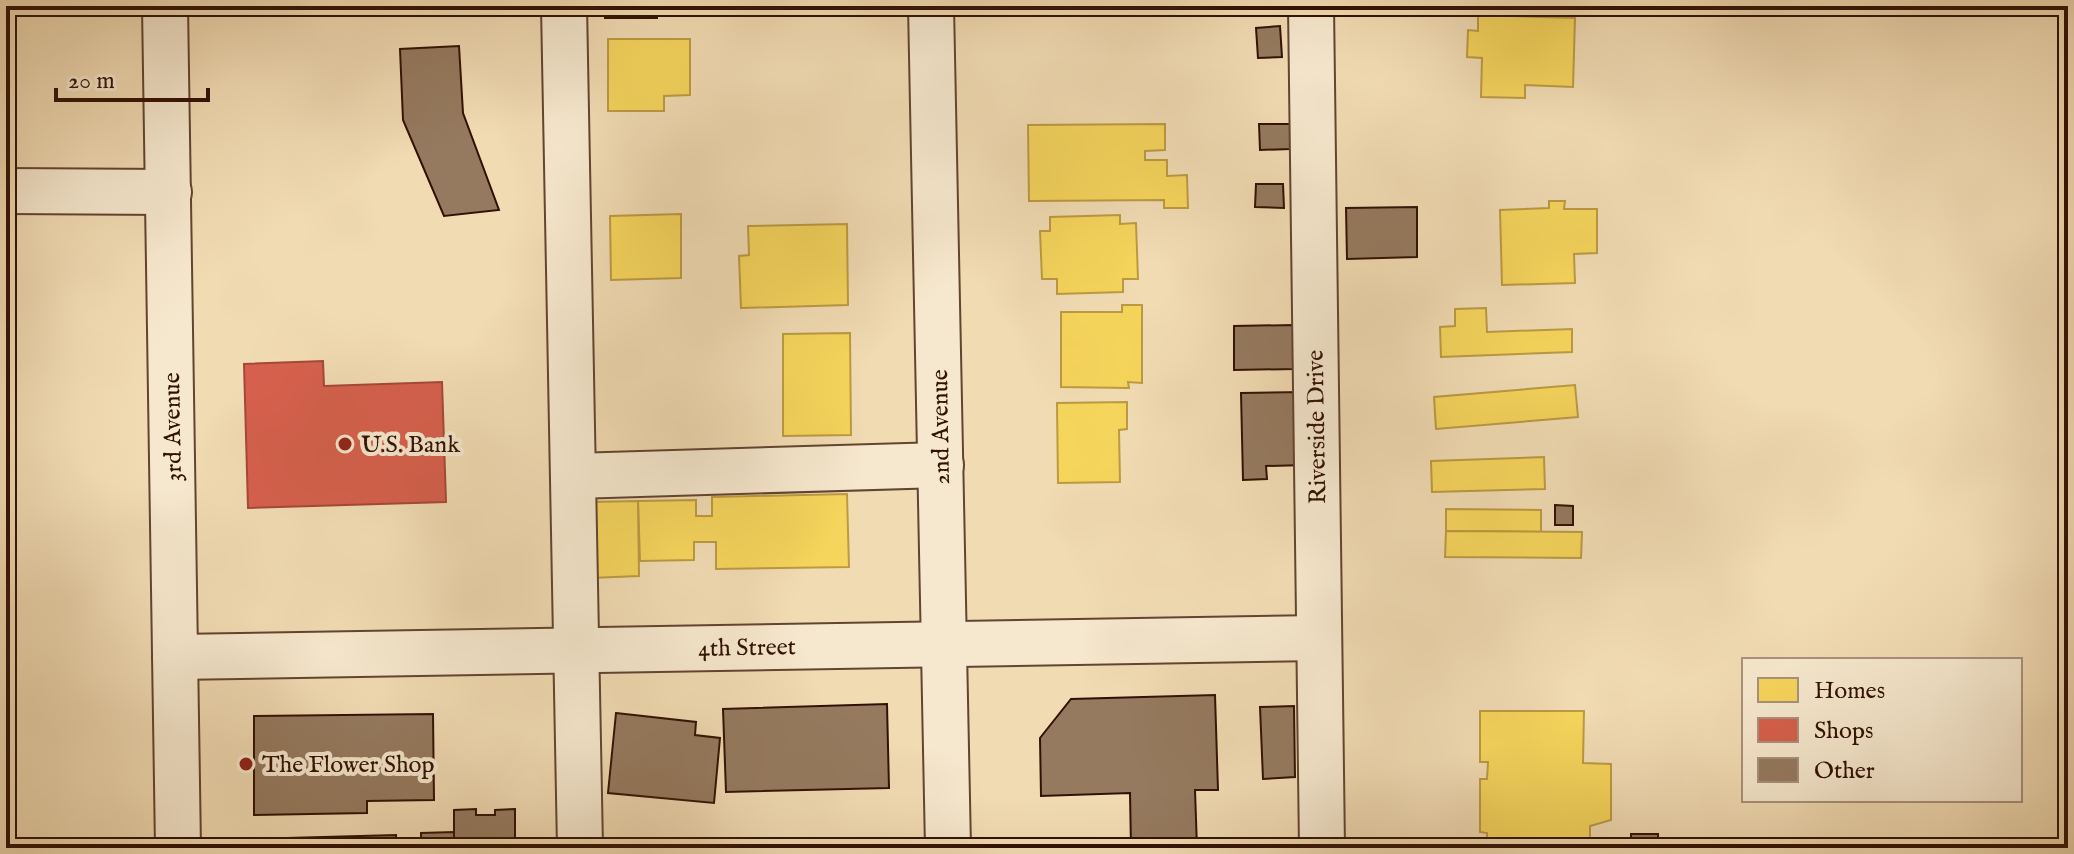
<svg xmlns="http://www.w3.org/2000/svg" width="2074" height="854" font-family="'IM FELL English',serif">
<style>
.homes{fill:#f6d55c;stroke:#bb9a42;stroke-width:2}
.shops{fill:#d6604d;stroke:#a54837;stroke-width:2}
.building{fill:#957a5f;stroke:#321104;stroke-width:2}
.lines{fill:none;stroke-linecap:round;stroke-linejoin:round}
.minor-casing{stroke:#624430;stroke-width:48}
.minor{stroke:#f6e8ce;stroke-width:44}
.poi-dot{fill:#8f2418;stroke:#f6e8ce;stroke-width:3}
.labels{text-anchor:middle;stroke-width:8;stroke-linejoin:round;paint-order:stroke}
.street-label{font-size:24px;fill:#321104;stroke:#f6e8ce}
.poi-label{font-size:24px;fill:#321104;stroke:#f6e8ce;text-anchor:start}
</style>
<rect width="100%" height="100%" fill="#f1dbb3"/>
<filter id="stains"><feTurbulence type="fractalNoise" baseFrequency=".0025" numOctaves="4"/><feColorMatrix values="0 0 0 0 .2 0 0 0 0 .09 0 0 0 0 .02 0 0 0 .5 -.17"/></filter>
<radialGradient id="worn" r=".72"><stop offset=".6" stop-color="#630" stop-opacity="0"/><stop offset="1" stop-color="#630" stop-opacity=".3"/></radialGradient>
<!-- homes -->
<g class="homes">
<rect x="784" y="6" width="67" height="10"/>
<polygon points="1467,6 1564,6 1564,9 1467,11"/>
<polygon points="1478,15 1575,18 1573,87 1525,85 1525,98 1481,97 1482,58 1467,57 1468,30 1478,31"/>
<polygon points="608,39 690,39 690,95 664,96 664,111 608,111"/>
<polygon points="1165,124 1165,150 1145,151 1145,160 1167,160 1167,176 1187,175 1188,208 1164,208 1164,200 1029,201 1028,125"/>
<polygon points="1549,201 1565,201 1564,209 1597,209 1597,253 1574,254 1575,283 1502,285 1500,210 1549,208"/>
<polygon points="681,214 681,278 611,280 610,216"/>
<polygon points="1120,215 1120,224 1136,223 1138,279 1123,279 1123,292 1057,294 1057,279 1042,279 1040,231 1050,231 1050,217"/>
<polygon points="847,224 848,305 741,308 739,256 749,255 748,226"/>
<polygon points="1122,305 1142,305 1142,383 1128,382 1129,388 1061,387 1061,312 1122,312"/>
<polygon points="1486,308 1487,332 1572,329 1572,352 1441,357 1440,327 1455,326 1455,309"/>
<polygon points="850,333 851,435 783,436 783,334"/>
<polygon points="1575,385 1578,417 1436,429 1434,397"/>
<polygon points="1127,402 1127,429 1119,430 1120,482 1058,483 1057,403"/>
<polygon points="1544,457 1545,489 1432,492 1431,461"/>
<polygon points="847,494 849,567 716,569 716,542 694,542 694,560 640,561 638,501 696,500 696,516 712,516 712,497"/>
<polygon points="638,501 639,576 590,578 589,502"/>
<polygon points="1446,509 1541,510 1541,532 1446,531"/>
<polygon points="1446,531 1582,532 1581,558 1445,557"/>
<polygon points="1480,711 1584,711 1583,763 1611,764 1611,820 1590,826 1590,848 1487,848 1487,833 1480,832 1480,779 1487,779 1488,762 1480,762"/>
</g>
<!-- shops -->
<polygon class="shops" points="323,361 324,386 442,382 446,502 248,508 244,364"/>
<!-- building -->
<g class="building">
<rect x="605" y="6" width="52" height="12"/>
<polygon points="1028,6 1181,6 1182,8 1028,11"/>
<polygon points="1348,6 1396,6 1396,15 1348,16"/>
<polygon points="1280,26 1282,57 1258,58 1256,28"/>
<polygon points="459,46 463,113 499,210 444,216 403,120 400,49"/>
<polygon points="1259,124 1290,124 1290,149 1260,150"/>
<polygon points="1256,184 1283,184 1284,208 1255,207"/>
<polygon points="1417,207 1417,257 1347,259 1346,208"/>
<polygon points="1293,325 1294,369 1234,370 1234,326"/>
<polygon points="1303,392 1305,465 1266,466 1267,479 1243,480 1241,393"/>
<polygon points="1555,505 1573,506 1573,525 1555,525"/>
<polygon points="1215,695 1218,790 1195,790 1197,848 1131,848 1130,793 1041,796 1040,738 1071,699"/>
<polygon points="887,704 889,788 726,792 723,709"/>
<polygon points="1294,706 1295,777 1263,779 1260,707"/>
<polygon points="616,713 696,722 695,735 720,738 714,803 608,793"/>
<polygon points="433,714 434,800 367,801 367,813 254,815 254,716"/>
<polygon points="476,809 476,815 495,815 495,810 515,809 515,848 454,848 454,810"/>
<polygon points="454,832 454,848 421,848 421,833"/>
<rect x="1631" y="834" width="27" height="14"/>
<polygon points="396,835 396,848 287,848 287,838"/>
<polygon points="120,838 120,848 6,848 6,839"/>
<polygon points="872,838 872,848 786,848 786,840"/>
</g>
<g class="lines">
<!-- minor casing -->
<g class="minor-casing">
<g id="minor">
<polyline points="165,6 178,848"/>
<polyline points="564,6 580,848"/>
<polyline points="931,6 948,848"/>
<polyline points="1311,6 1322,848"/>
<polyline points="6,191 169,192"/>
<polyline points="574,476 941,465"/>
<polyline points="175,657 1319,638"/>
</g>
</g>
<!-- minor -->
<use href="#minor" class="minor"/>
</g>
<!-- markers -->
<g class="poi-dot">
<circle cx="345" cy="444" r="8"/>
<circle cx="246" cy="764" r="8"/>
</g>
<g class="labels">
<!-- street labels -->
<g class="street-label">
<text transform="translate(172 427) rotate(-91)" y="8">3rd Avenue</text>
<text transform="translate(940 427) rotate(-91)" y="8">2nd Avenue</text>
<text transform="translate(1316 427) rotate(-91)" y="8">Riverside Drive</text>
<text transform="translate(747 647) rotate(-1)" y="8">4th Street</text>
</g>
<!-- poi labels -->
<g class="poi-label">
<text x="361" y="452">U.S. Bank</text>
<text x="262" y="772">The Flower Shop</text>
</g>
</g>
<!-- margin -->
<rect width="2074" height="854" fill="none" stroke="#f1dbb3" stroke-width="32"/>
<rect x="8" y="8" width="2058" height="838" fill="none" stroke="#321104" stroke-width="4"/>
<rect x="16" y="16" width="2042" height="822" fill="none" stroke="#321104" stroke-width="2"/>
<!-- legend -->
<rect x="1742" y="658" width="280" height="144" fill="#f6e8ce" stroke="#a8927d" stroke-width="2"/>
<rect x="1758" y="678" width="40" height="24" fill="#f6d55c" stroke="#a8927d" stroke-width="2"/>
<text x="1814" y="698" font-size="24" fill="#321104">Homes</text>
<rect x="1758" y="718" width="40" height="24" fill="#d6604d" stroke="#a8927d" stroke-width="2"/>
<text x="1814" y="738" font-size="24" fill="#321104">Shops</text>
<rect x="1758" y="758" width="40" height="24" fill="#957a5f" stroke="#a8927d" stroke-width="2"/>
<text x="1814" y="778" font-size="24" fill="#321104">Other</text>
<!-- scale -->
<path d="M56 88v12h152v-12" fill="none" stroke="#321104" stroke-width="4"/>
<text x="68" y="88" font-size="24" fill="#321104" stroke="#f6e8ce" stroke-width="6" paint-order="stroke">20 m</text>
<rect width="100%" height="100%" filter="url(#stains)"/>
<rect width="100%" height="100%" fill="url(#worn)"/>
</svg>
